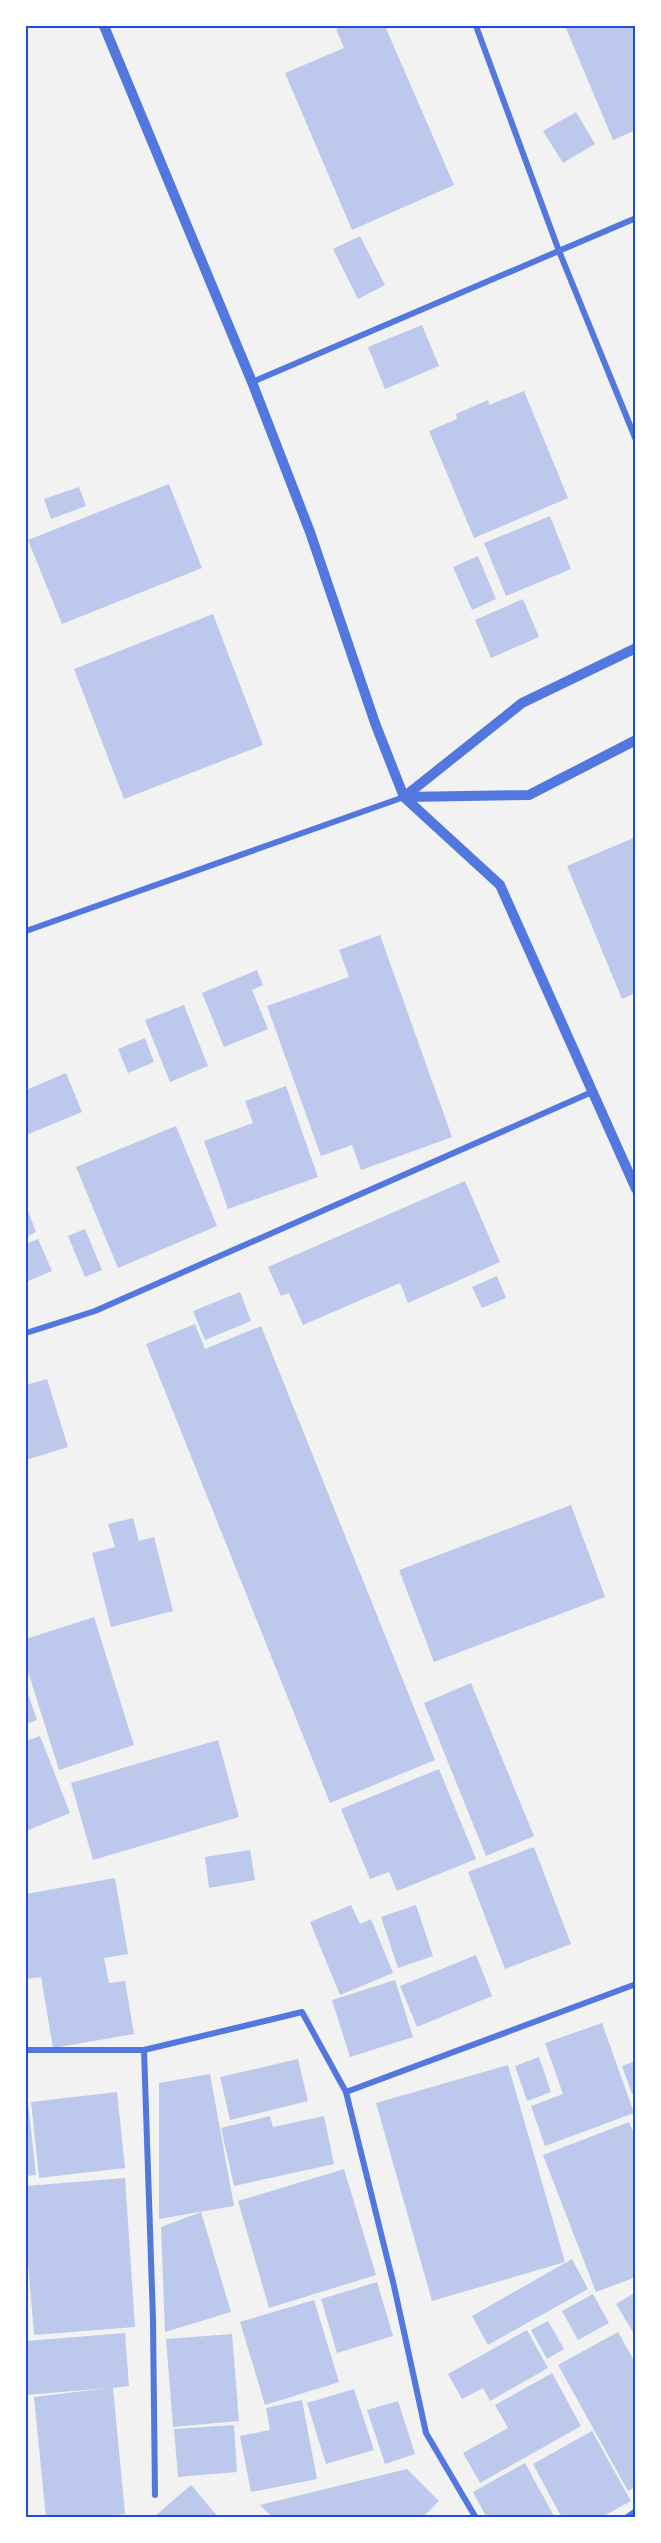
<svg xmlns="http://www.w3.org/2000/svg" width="661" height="2543" font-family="'Asap Condensed',sans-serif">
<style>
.building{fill:#bdc9ec}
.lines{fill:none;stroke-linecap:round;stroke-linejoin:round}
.minor{stroke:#5277de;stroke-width:6}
.tertiary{stroke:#5277de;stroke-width:10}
.neatline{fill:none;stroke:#1d4ed8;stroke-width:2}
</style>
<rect width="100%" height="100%" fill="#f2f2f2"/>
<!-- building -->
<g class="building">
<polygon points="345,26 385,26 454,185 352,230 285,73 344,48 336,29"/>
<polygon points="565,26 636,26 636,130 613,140"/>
<polygon points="576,112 595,144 563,163 543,131"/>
<polygon points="360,236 385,285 358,299 333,249"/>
<polygon points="422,325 439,366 385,389 368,347"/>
<polygon points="524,391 568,498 474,538 429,431 457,419 456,414 488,400 489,405"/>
<polygon points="169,484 202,568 62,624 28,540"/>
<polygon points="79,487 86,506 51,519 44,499"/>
<polygon points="550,516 571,569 506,596 484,543"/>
<polygon points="478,556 496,599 472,610 453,567"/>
<polygon points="523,599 539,637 491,658 475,620"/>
<polygon points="213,614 263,745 124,799 74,669"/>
<polygon points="636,837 636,993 622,999 567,866"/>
<polygon points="380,935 452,1137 361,1170 352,1145 321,1156 267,1006 349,977 339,950"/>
<polygon points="257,970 263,985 252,990 268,1029 224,1047 202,993"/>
<polygon points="184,1005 208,1066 170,1082 145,1020"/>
<polygon points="145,1038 154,1062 128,1073 118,1049"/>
<polygon points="66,1073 82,1112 26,1135 26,1090"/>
<polygon points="286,1086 318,1177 228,1209 204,1141 253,1123 245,1101"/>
<polygon points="176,1126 217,1226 118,1268 76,1167"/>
<polygon points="465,1181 500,1262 408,1303 400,1283 303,1325 289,1293 281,1296 268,1267"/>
<polygon points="26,1206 36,1232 26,1237"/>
<polygon points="85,1229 102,1270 85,1277 68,1236"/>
<polygon points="38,1239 52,1271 26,1282 26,1244"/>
<polygon points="497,1276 506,1298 482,1308 472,1287"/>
<polygon points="240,1292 251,1321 205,1340 193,1311"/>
<polygon points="195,1324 205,1349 261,1326 435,1760 330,1803 146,1344"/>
<polygon points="47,1379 68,1447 26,1460 26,1385"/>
<polygon points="571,1505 605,1597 434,1662 399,1570"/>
<polygon points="133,1518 139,1541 154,1537 173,1611 111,1627 92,1553 115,1547 108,1524"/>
<polygon points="94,1617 134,1745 59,1770 26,1665 26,1639"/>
<polygon points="471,1683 534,1836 486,1856 424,1703"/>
<polygon points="26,1688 37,1720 26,1724"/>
<polygon points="40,1736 70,1813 26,1831 26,1741"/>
<polygon points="218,1740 239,1817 93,1860 71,1783"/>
<polygon points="439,1769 476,1859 397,1891 389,1872 370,1879 341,1809"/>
<polygon points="534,1847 571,1944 505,1969 468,1872"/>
<polygon points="250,1850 255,1880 209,1888 205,1857"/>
<polygon points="115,1878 128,1954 104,1958 109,1983 125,1981 134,2034 53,2048 41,1977 26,1979 26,1894"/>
<polygon points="351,1905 360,1924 371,1919 393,1973 340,1995 310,1922"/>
<polygon points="416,1905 433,1956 398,1968 381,1917"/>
<polygon points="476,1955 492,1996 417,2027 400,1986"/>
<polygon points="395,1980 413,2037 350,2057 332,2000"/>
<polygon points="602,2023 634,2113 545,2146 531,2106 563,2094 545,2043"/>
<polygon points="539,2057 551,2092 527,2101 515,2066"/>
<polygon points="298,2059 308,2101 230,2120 220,2077"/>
<polygon points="636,2061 636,2092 632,2094 622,2066"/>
<polygon points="508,2065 565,2262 432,2301 376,2103"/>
<polygon points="210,2074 234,2206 159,2219 159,2083"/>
<polygon points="117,2092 125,2168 39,2178 31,2102"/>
<polygon points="27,2093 36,2175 26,2176 26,2094"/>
<polygon points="270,2116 273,2127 324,2116 334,2164 234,2186 221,2128"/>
<polygon points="629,2122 636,2138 636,2277 596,2292 543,2155"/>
<polygon points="344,2169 376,2275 269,2308 238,2201"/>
<polygon points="125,2178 135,2327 34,2335 28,2263 26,2263 26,2186"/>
<polygon points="201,2212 231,2312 165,2332 161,2227"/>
<polygon points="572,2259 588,2289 488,2345 472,2316"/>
<polygon points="377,2282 393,2336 337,2353 321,2299"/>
<polygon points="636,2292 636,2337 616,2304"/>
<polygon points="593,2294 609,2323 578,2340 562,2311"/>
<polygon points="314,2300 339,2382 265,2405 240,2322"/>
<polygon points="548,2321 564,2349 547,2359 531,2330"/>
<polygon points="527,2330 548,2368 490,2401 483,2388 462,2399 448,2374"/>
<polygon points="618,2332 636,2364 636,2487 628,2491 558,2365"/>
<polygon points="125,2333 129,2386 113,2388 125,2514 94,2518 46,2518 34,2397 109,2388 26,2395 26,2341"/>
<polygon points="232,2334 239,2421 173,2427 166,2339"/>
<polygon points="552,2373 581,2426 480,2483 463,2453 508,2428 495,2405"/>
<polygon points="354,2389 374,2450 326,2464 307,2403"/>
<polygon points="302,2400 317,2479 251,2492 240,2436 270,2430 266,2408"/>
<polygon points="398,2401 415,2454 385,2464 367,2410"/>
<polygon points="234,2425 237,2472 178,2477 174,2429"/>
<polygon points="592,2431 631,2501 600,2518 562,2518 533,2464"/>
<polygon points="525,2463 555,2518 487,2518 473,2492"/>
<polygon points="407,2469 439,2501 422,2518 273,2518 260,2505"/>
<polygon points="191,2485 219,2518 153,2518"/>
</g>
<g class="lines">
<!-- minor -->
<g class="minor">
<polyline points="476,26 559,251 636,440"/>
<polyline points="252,382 636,218"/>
<polyline points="26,931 404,797"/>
<polyline points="26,1333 95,1311 592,1092"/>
<polyline points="26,2050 144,2050 302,2012 346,2092 636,1984"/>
<polyline points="144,2050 153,2320 155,2495"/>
<polyline points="346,2092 394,2286 426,2433 476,2518"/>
<polyline points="626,2518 636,2511"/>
</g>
<!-- tertiary -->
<g class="tertiary">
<polyline points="104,26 252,382 310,532 375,723 404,797 500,885 636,1189"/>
<polyline points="404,797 522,703 636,648"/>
<polyline points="405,797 529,795 636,740"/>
</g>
</g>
<!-- border -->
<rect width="661" height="2543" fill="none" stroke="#ffffff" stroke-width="54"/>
<rect x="27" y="27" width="607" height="2489" class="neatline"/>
</svg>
